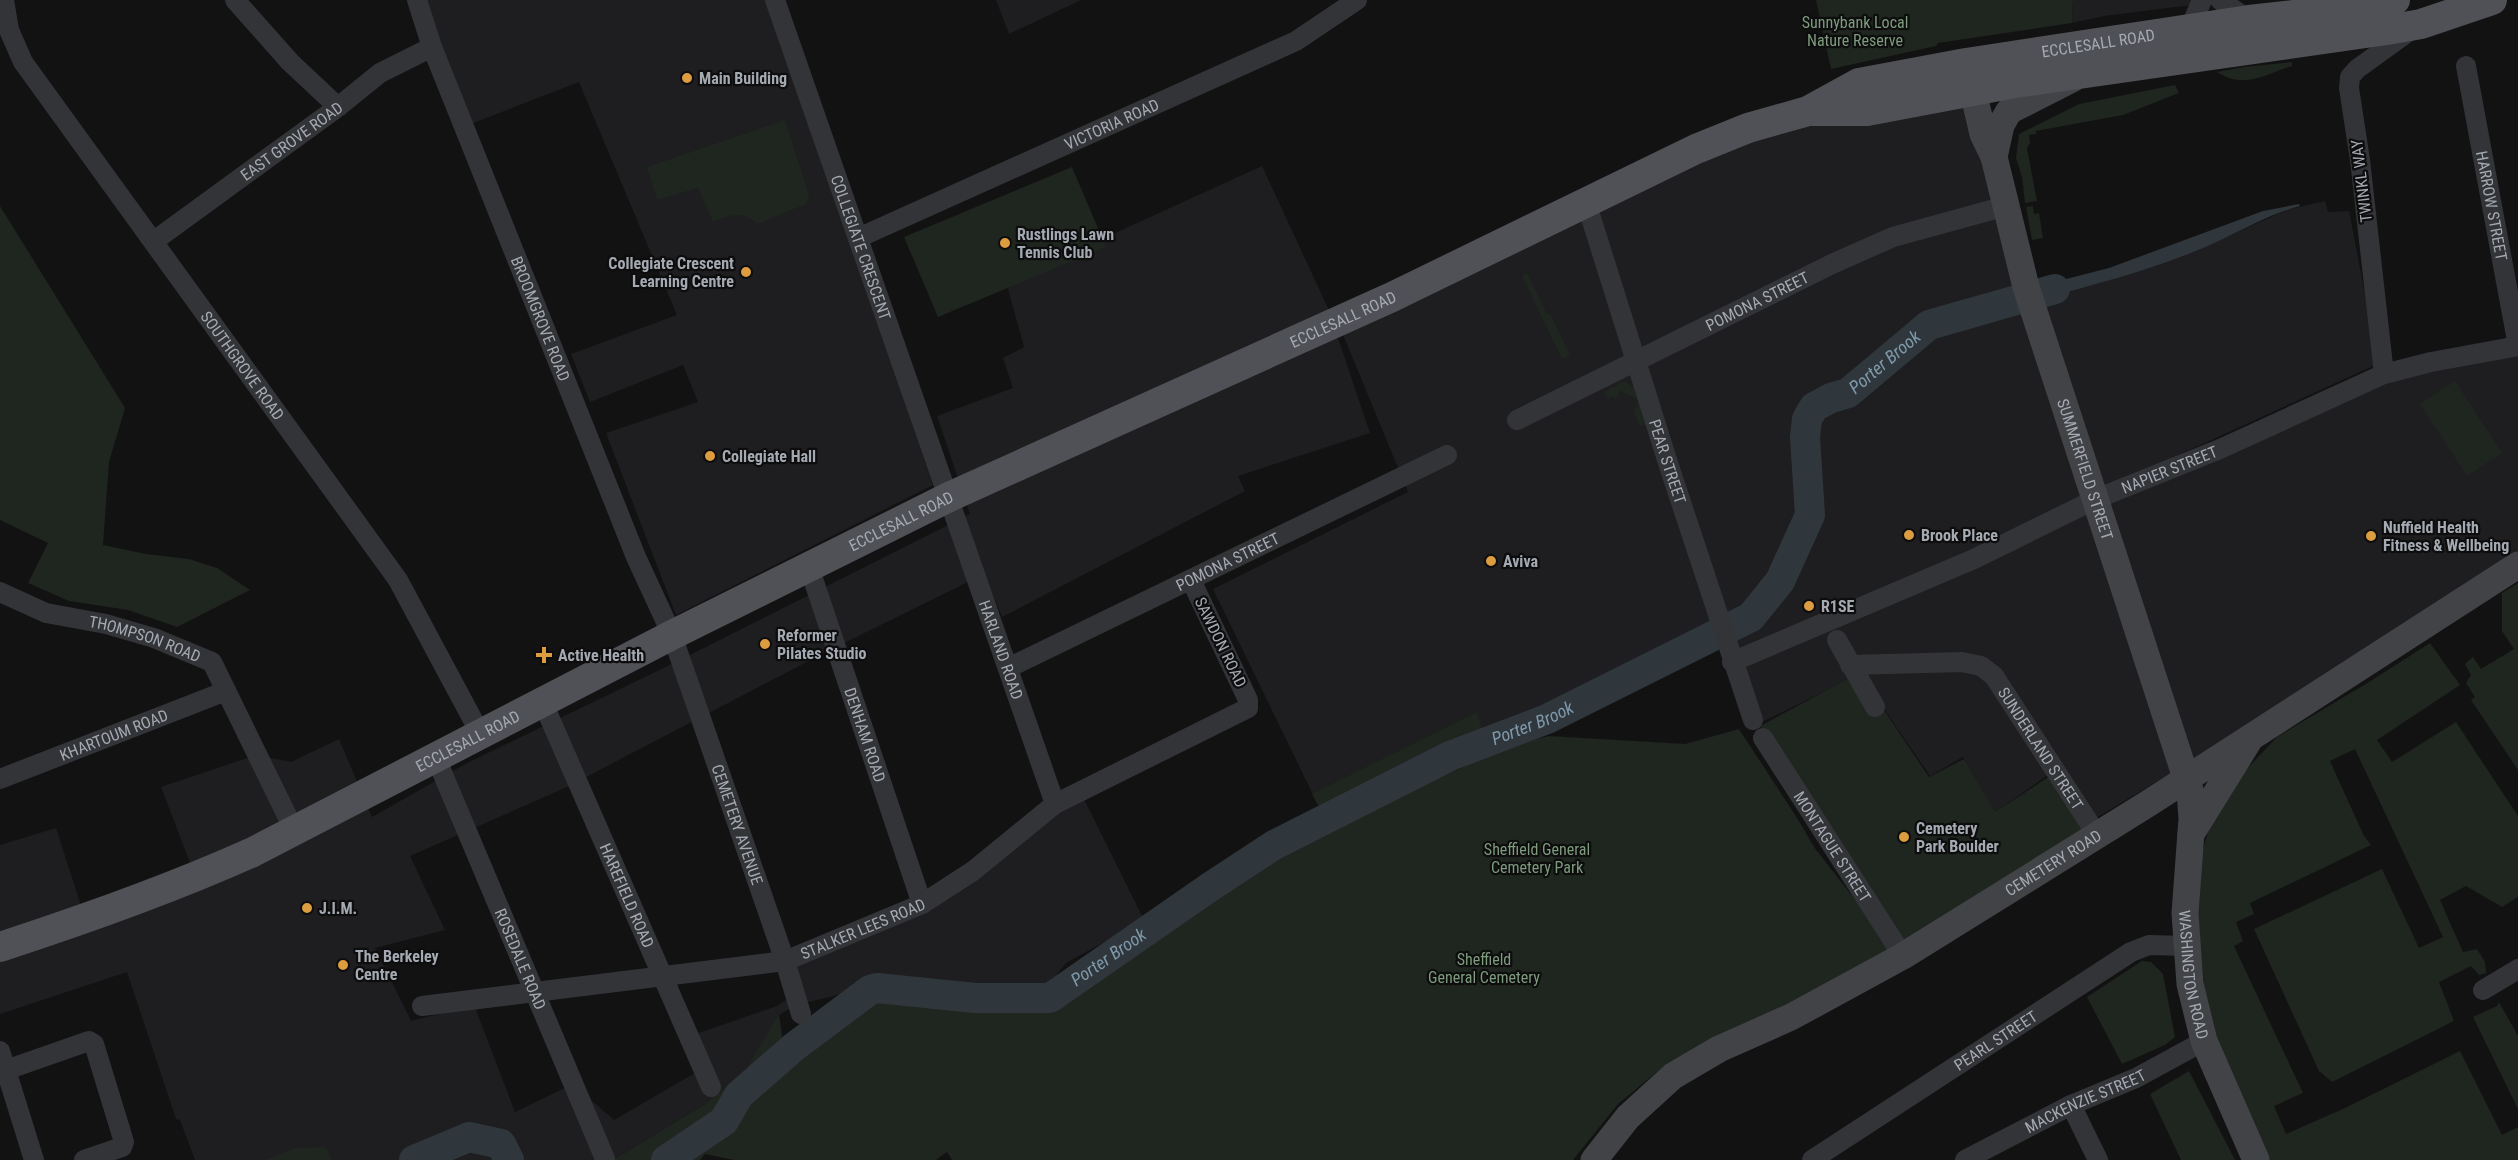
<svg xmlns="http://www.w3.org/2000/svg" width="2518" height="1160" font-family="'Roboto Condensed',sans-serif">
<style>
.built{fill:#1e1e20}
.green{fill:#1f251f}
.water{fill:#2f373c}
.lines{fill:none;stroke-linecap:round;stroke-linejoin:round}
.river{stroke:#2f373c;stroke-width:30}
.street{stroke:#333438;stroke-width:20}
.secondary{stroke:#414347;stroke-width:27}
.primary{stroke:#505156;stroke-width:30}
.poi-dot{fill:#dc9c40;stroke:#0d0d0e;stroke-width:2}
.labels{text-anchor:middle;stroke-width:4.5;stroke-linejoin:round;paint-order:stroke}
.park-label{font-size:16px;fill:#7e9b7e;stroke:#0d0d0e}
.street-label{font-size:16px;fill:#a5aab2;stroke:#0d0d0e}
.poi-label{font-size:16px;font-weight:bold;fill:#a5aab2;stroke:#0d0d0e;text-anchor:start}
.water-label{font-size:18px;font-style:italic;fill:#7f99aa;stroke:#0d0d0e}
</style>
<rect width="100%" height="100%" fill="#121213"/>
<!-- built -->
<g class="built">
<polygon points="425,0 775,0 858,238 912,424 933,485 676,615 606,433 698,402 683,365 590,402 571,354 677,315 579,82 471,124"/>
<polygon points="996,0 1081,0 1009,34"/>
<polygon points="2073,0 2231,0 2104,16 2072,23"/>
<polygon points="1973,91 2031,303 2139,271 2227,237 2286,210 2325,201 2328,212 2349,211 2377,357 2373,366 2102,490 2096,499 2384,374 2518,348 2518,565 2086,824 2052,772 1994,813 1963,757 1930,776 1860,674 1760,723 1725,631 1548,719 1482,731 1321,811 1213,589 1408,492 1339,325 1696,149"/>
<polygon points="1262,166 1328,308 1370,433 1238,476 1245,491 1002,617 984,574 820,655 565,788 410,856 445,930 375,948 411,1021 474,1005 515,1112 573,1084 614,1120 702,1069 687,1037 777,1006 794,995 785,961 922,904 1081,793 1144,920 1066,963 1045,989 989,995 883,984 796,1005 779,1015 741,1077 730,1083 705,1104 613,1160 516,1160 508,1146 507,1160 195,1160 180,1120 176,1119 127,972 0,1014 0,845 56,828 84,915 195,876 161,787 256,755 291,762 339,739 372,817 467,763 680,660 970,514 937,416 1013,388 1003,358 1024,347 1008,289 1010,286 1105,247 1102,239"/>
</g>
<!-- green -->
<g class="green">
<polygon points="1816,0 2073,0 2072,23 1938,43 1936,46 1831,69"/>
<path d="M2292 62V66C2266 74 2244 90 2217 72L2244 67Z"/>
<polygon points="2175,85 2179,93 2123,115 2036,131 2036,134 2029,135 2030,143 2027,148 2037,201 2025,203 2022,177 2016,158 2019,134 2079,104"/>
<path d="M785 120 809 195 806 204 757 224C742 209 730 216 713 222L698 188 657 200 647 167Z"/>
<polygon points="1072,167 1106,247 938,317 904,237"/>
<polygon points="0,206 125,408 109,462 103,545 146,554 189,559 217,568 250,590 177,627 128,610 69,601 28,583 48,543 0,520"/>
<polygon points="2033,206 2034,214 2039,213 2043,238 2032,240 2026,207"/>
<polygon points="1527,273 1547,314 1551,315 1570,355 1562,359 1522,276"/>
<polygon points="1625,381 1637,391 1647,424 1640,426 1634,411 1639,400 1620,391 1616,399 1612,396 1610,399 1607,399 1604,392"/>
<polygon points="2455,381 2502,453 2467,476 2420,404"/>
<polygon points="2518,583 2518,770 2471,700 2475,697 2466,683 2471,675 2465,664 2473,657 2481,669 2514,649 2502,631 2502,593"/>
<polygon points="2430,643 2460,685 2377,740 2392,762 2456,722 2518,816 2518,897 2502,907 2466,886 2440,900 2463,952 2477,949 2485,962 2486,973 2479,975 2471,966 2439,982 2454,1021 2332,1082 2319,1071 2254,929 2382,869 2419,948 2443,937 2355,749 2330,761 2364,836 2371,845 2250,903 2254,914 2236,922 2243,941 2234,946 2303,1093 2274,1106 2286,1134 2345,1108 2460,1051 2502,1135 2518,1127 2518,1160 2269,1160 2222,1057 2206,1007 2196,899 2203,849 2213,815 2238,778 2277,737 2369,682"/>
<polygon points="1859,673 1929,777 1964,759 1995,812 2053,774 2090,832 1907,947 1760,726"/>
<polygon points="1477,712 1482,731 1321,811 1312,794"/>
<polygon points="1739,729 1799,821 1814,847 1895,951 1663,1067 1618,1104 1573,1160 952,1160 947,1152 936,1160 734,1160 705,1154 700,1160 613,1160 705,1104 730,1083 741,1077 779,1014 783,1043 842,999 878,991 974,1000 1050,999 1246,870 1509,745 1549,736 1685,744"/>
<polygon points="2142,961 2151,962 2163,974 2175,1037 2165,1045 2122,1064 2087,997"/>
<polygon points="2499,1002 2518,1036 2518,1109 2473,1017 2497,1006"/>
<polygon points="2189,1071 2235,1160 2181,1160 2150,1094"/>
<polygon points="326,1147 332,1160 265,1160 295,1148"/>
</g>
<!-- water -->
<g class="water">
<path d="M2299 204 2300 206C2273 213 2249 227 2225 238 2167 266 2103 282 2042 299L2039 286 2109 268 2263 211Z"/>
<polygon points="2009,294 2013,309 1948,328 1944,313"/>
<polygon points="474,1128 503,1136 494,1147 469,1142 435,1158 429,1148"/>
</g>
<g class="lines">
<!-- river -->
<g class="river">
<polyline points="414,1160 469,1137 501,1144 509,1160"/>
<path id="s1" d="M666 1160 724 1121 739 1095 794 1047 870 990 877 988 975 998H1050L1210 887 1274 845 1450 756 1547 719 1751 617 1780 581 1810 515 1805 437 1807 419 1814 407 1831 398 1848 393 1929 325 2055 289"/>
</g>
<!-- street -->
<g class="street">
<path id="s2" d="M4 0 9 30 23 62 398 580 481 735"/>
<polyline points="235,0 290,62 338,107"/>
<path id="s3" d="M417 0 432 47 529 289 636 557 672 635 785 961 801 1014"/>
<path id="s4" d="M775 0 1055 804"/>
<polyline points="2220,0 2249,20"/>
<polyline points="2190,28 2202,0"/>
<path id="s5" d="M2466 66 2518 346"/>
<path id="s6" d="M1586 202 1669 466 1753 720"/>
<path id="s7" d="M858 238 1296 41 1357 0"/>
<path id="s8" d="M154 241 338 107 380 73 432 47"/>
<polyline points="2384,374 2360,160 2349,88 2350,77 2357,69 2411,30"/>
<path id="s9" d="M1517 420 1832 264 1893 237 2006 206"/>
<path id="s10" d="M809 567 922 904"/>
<path id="s11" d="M0 592 46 613 106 624 154 638 212 662 295 832"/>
<polyline points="1837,640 1875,707"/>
<path id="s12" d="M1732 662 1974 559 2096 499 2220 449 2384 374 2431 362 2518 346"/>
<path id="s13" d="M1850 665 1962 662 1981 666 1994 676 2097 835"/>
<path id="s14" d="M1008 668 1447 455"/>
<path id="s15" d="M543 703 711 1087"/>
<path id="s16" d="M1763 738 1903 956"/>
<path id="s17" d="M436 758 605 1159"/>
<path id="s18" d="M0 779 226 691"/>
<polyline points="2483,990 2518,969"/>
<path id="s19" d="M422 1006 785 961 922 904 973 871 1055 804 1248 708V700L1191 580"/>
<polyline points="0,1051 34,1160"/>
<polyline points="6,1070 89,1041 94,1044 124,1142 122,1147 84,1160"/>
<polyline points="2071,1105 2098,1160"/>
<path id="s20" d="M1812 1160 2131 952 2149 945 2186 946"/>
<path id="s21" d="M1965 1160 2071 1105 2136 1078 2204 1041"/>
</g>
<!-- secondary -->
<g class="secondary">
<path id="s22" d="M1979 70 1973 91 1983 134 1994 157 2026 287 2190 790 2192 819 2185 913 2190 984 2204 1041 2256 1160"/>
<polyline points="1994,157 2001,125 2009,111 2072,79"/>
<polyline points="2191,834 2248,742"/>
<path id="s23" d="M1594 1160 1628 1117 1673 1076 1719 1049 1791 1017 1903 956 2149 803 2518 565"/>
</g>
<!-- primary -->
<g class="primary">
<polyline points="1813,111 1867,111 2015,83 2387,30 2421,24 2492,0"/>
<path id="s24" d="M0 947C86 919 171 889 253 852L672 635 949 497 1392 297 1696 149 1748 128 1808 111 1859 83 1966 63 2249 20 2338 10 2395 0"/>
</g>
</g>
<!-- markers -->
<g class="poi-dot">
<circle cx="687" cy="78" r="6"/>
<circle cx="1005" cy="243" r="6"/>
<circle cx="746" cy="272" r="6"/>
<circle cx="710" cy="456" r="6"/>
<circle cx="1909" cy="535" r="6"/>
<circle cx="2371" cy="536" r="6"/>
<circle cx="1491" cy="561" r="6"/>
<circle cx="1809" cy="606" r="6"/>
<circle cx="765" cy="644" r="6"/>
<path d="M541 646h6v6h6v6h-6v6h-6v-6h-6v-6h6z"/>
<circle cx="1904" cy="837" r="6"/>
<circle cx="307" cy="908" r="6"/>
<circle cx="343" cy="965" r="6"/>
</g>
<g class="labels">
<!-- park labels -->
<g class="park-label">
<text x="1855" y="28">Sunnybank Local<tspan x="1855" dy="18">Nature Reserve</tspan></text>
<text x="1537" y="855">Sheffield General<tspan x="1537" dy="18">Cemetery Park</tspan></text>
<text x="1484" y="965">Sheffield<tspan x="1484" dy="18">General Cemetery</tspan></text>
</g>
<!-- street labels -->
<g class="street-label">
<text dy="6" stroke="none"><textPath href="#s24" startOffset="2295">ECCLESALL ROAD</textPath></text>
<text dy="6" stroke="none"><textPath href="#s7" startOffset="278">VICTORIA ROAD</textPath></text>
<text dy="6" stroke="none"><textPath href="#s8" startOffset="170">EAST GROVE ROAD</textPath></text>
<text transform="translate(2361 181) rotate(-97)" y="6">TWINKL WAY</text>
<text dy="6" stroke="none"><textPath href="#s5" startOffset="142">HARROW STREET</textPath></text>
<text dy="6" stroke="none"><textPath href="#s4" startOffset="262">COLLEGIATE CRESCENT</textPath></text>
<text dy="6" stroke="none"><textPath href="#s9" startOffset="268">POMONA STREET</textPath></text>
<text dy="6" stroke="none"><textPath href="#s3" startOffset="342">BROOMGROVE ROAD</textPath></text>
<text dy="6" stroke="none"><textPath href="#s24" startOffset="1484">ECCLESALL ROAD</textPath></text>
<text dy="6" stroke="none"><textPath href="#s2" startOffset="440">SOUTHGROVE ROAD</textPath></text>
<text dy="6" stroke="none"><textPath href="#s6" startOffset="272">PEAR STREET</textPath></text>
<text dy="6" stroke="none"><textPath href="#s22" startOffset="417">SUMMERFIELD STREET</textPath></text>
<text dy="6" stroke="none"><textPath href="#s12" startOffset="478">NAPIER STREET</textPath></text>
<text dy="6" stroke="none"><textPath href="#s24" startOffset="998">ECCLESALL ROAD</textPath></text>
<text dy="6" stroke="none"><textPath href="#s14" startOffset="244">POMONA STREET</textPath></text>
<text dy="6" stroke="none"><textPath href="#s11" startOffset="153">THOMPSON ROAD</textPath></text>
<text transform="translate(1221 642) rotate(64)" y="6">SAWDON ROAD</text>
<text dy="6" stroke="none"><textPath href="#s4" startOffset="688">HARLAND ROAD</textPath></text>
<text dy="6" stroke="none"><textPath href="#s18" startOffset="122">KHARTOUM ROAD</textPath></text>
<text dy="6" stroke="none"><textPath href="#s10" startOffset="177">DENHAM ROAD</textPath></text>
<text dy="6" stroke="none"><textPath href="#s24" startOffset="512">ECCLESALL ROAD</textPath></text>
<text dy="6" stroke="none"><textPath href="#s13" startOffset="234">SUNDERLAND STREET</textPath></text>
<text dy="6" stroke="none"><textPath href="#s3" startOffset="885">CEMETERY AVENUE</textPath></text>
<text dy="6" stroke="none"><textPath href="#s16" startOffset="129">MONTAGUE STREET</textPath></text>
<text dy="6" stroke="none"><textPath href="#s23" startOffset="552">CEMETERY ROAD</textPath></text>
<text dy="6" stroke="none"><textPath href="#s15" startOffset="210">HAREFIELD ROAD</textPath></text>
<text dy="6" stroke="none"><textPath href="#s19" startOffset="450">STALKER LEES ROAD</textPath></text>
<text dy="6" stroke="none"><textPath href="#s17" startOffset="218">ROSEDALE ROAD</textPath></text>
<text dy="6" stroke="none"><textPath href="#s22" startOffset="940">WASHINGTON ROAD</textPath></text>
<text dy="6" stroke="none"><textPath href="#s20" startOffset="219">PEARL STREET</textPath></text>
<text dy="6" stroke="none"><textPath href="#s21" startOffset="134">MACKENZIE STREET</textPath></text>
</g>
<!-- poi labels -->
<g class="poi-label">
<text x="699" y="84">Main Building</text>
<text x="1017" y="240">Rustlings Lawn<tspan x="1017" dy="18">Tennis Club</tspan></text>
<text x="734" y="269" text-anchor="end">Collegiate Crescent<tspan x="734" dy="18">Learning Centre</tspan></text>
<text x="722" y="462">Collegiate Hall</text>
<text x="2383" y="533">Nuffield Health<tspan x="2383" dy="18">Fitness &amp; Wellbeing</tspan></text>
<text x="1921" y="541">Brook Place</text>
<text x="1503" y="567">Aviva</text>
<text x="1821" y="612">R1SE</text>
<text x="777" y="641">Reformer<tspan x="777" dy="18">Pilates Studio</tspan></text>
<text x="558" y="661">Active Health</text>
<text x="1916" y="834">Cemetery<tspan x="1916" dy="18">Park Boulder</tspan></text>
<text x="319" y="914">J.I.M.</text>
<text x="355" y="962">The Berkeley<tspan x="355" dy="18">Centre</tspan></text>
</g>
<!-- water labels -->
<g class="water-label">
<text dy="6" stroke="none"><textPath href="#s1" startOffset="1563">Porter Brook</textPath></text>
<text dy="6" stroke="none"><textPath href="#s1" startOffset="1006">Porter Brook</textPath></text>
<text dy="6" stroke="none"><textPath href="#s1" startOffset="520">Porter Brook</textPath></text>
</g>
</g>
</svg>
